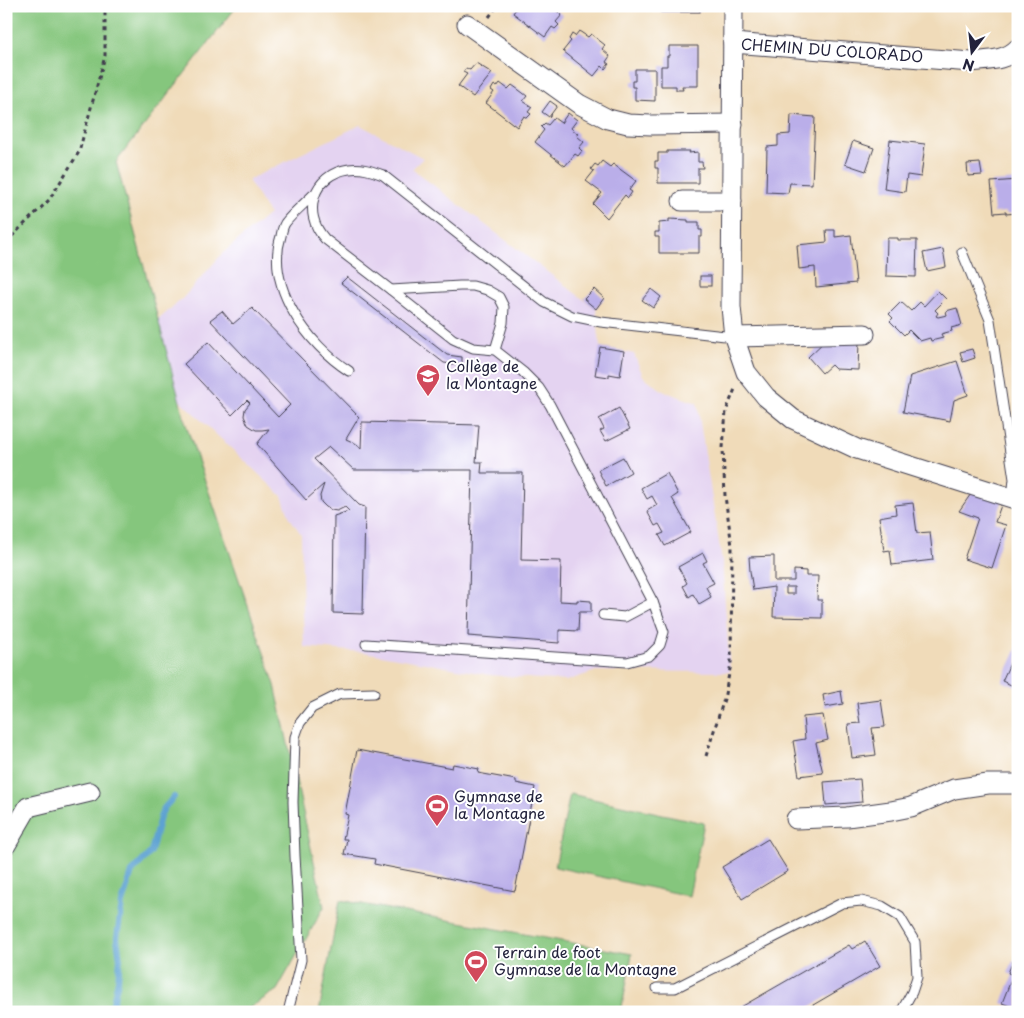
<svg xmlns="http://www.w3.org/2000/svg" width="1024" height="1018" font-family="'Playpen Sans',sans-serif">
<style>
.built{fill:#e4d3f1}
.green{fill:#85c67d;stroke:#54745c}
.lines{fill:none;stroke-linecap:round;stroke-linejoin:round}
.stream{stroke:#5da2d2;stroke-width:6}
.building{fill:#baaee9;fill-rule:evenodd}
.lane-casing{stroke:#413e4e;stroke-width:11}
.street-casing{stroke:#413e4e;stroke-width:21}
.path{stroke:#413e4e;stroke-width:3;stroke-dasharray:4 4;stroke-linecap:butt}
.lane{stroke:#fff;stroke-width:9}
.street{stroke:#fff;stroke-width:19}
.labels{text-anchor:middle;stroke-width:4;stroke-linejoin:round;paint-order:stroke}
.street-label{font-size:15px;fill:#22223b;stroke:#fff}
.poi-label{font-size:15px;fill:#22223b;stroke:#fff;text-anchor:start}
</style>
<rect width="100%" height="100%" fill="#fff"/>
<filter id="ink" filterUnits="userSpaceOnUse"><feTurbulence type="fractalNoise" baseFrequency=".02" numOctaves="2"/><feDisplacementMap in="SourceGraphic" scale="10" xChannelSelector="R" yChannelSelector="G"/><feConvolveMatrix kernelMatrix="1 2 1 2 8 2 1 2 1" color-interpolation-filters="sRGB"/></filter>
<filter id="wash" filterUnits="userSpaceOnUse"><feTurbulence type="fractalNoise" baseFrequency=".0096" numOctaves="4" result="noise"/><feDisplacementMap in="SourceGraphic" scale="20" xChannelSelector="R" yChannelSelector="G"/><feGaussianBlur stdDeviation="1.12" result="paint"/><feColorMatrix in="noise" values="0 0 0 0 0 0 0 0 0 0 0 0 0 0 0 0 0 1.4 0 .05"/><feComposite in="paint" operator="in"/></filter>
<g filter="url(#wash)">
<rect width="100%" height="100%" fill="#f0dbb9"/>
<!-- built -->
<polygon class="built" points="360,125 423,158 412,169 596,309 600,347 634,354 643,376 663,391 697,403 722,562 730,672 596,671 566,681 490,675 364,652 304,647 301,534 290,518 282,496 125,349 183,298 223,253 269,214 248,180"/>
<!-- green -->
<g class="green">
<polygon points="6,6 237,6 116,162 187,428 275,685 324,907 277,990 243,1012 6,1012"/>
<polygon points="570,794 704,823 689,896 555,867"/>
<polygon points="340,900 632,954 621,1012 319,1012"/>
</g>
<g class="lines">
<!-- stream -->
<polyline class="stream" points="111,1012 118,980 120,959 117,938 122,903 132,872 151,852 160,817 164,808 174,797"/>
</g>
<g id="blocks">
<!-- building -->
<g class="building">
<polygon points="518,6 554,6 553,8 562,15 556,22 559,25 555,29 552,27 545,37 513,13"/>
<rect x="661" y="6" width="39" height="6"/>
<polygon points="579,31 588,37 591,34 605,45 602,49 610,56 606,62 609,64 605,69 602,66 594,76 563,51 571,41 569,39 572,34 575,36"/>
<polygon points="669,46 698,46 698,86 682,86 683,90 676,90 676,86 661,86 661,66 667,66 667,56 669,56"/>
<polygon points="476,63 492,73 473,97 458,86 467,74 463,72 466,68 470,70"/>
<polygon points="635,69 655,69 655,101 635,100 635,87 632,87 632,81 635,81"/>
<polygon points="500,83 508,89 512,85 519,90 527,96 523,101 532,107 528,112 531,114 527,118 524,116 517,127 486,103 494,92 491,90 494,85 497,87"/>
<polygon points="550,101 557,106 549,117 542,112"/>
<polygon points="568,113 577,120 571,128 578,134 577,136 584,142 579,148 582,151 578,156 575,154 565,166 535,142 544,130 541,127 545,123 548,125 554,118 561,123"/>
<polygon points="791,115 815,117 812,184 790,183 788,193 766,192 767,147 778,146 778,135 790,134"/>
<polygon points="890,140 925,144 921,177 907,175 905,192 884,189"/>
<polygon points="853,141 874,148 866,171 845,164"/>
<polygon points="667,151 690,151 689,153 698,152 698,162 702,162 703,168 698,168 698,183 658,183 658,168 655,168 655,161 658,161 658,153 667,153"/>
<polygon points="602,161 610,167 613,164 636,181 629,190 632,192 628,198 625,195 607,218 593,204 602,193 586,181 594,171 591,169 595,164 598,166"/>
<polygon points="980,163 982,175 968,176 967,164"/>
<polygon points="1018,180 1018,213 1006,214 1006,212 994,213 991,182"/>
<polygon points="669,219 688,220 688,222 699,222 699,230 702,230 702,237 699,237 699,253 659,253 659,237 655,237 655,232 659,232 659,223 669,222"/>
<polygon points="826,230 835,230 835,237 851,235 856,283 816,287 815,267 799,269 797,245 827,242"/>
<polygon points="887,238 898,238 898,240 917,240 916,277 886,276"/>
<polygon points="943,249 946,267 927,271 923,253"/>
<rect x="700" y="276" width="11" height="10"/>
<polygon points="347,277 447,355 462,357 462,365 444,363 341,283"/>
<polygon points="594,289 604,298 596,309 584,299"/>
<polygon points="651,289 661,297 653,308 642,300"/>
<polygon points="938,291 946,299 935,310 938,313 936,316 938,317 947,315 946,311 957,308 962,325 951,328 952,331 941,334 943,338 931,341 930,338 920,341 909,330 904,335 890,321 893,318 889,314 901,302 911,311 920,302 924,306"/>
<polygon points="252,308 359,417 346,439 357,444 361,449 362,422 479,425 476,462 482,462 481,473 523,473 521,560 561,561 560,601 577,602 577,600 591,601 591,612 579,612 578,631 559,630 559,643 468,636 472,470 354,470 329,447 314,459 359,505 365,507 363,614 333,613 334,516 349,511 345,507 337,511 331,510 326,507 321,502 320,496 324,484 306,500 257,444 269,429 262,430 256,430 248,425 244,416 245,409 250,403 247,400 232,415 184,364 208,342 278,417 290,405 210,320 222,311 233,324"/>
<polygon points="826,340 859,342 858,370 835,369 831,365 822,373 808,357"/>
<polygon points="600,347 624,351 620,376 609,374 609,377 595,375"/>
<polygon points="972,349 975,358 963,362 960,352"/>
<polygon points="957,361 968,395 954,400 950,421 903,412 910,376"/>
<polygon points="619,408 630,429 606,441 600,431 604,429 599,419"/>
<polygon points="623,457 631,472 606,486 598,470"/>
<polygon points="667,473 678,494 672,498 691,532 665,546 659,535 664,533 659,524 655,526 647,511 657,505 652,496 647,499 641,488"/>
<polygon points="975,488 1004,497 995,522 1006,525 992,568 964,559 978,518 959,511"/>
<polygon points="913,503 917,533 930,532 933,560 892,565 890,550 884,551 879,517 896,514 895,505"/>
<polygon points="703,553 707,561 703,563 714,583 706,587 711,597 699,604 693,594 689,597 683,586 687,583 678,567"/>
<path d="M774 556V581H794V570L806 571V576H818L817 600H822V618L773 617 774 587 753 590 750 571 749 557ZM786 587H794V594H786Z"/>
<polygon points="1018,646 1018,688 1002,681"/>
<polygon points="841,691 843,704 825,707 823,695"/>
<polygon points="881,700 885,727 872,728 876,755 852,758 848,724 860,723 857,703"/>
<polygon points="823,715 828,740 816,743 823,773 799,776 793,741 805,739 803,717"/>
<polygon points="357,750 452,768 453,764 479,769 478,773 516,780 516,783 535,787 515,891 374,864 375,859 344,854 347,839 343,839 348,815 345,814"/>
<polygon points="860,779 862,802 826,805 824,782"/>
<polygon points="768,839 788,871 742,899 722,867"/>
<polygon points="865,941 880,966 801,1012 744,1012 741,1007 849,945 852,949"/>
<polygon points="1013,961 1018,963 1018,1009 1002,1003 1013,975 1008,973"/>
</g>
</g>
</g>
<g filter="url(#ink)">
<use href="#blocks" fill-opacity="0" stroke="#413e4e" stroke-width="1"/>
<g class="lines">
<!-- lane casing -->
<g class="lane-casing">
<g id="lane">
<path d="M313 195C306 202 292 214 286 222 283 225 282 231 281 236 265 286 308 345 349 371"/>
<polyline points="962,252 990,320 1014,479 1012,498"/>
<polyline points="391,290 460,286 473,286 487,290 499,297 504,307 503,323 495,350"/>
<path d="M603 615 625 617 653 602 550 405 539 388 523 372 495 350 473 348 453 339 391 290 325 239C301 213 313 174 349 169 361 167 372 171 383 175L544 302 572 316 601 322 734 337"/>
<polyline points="366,644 627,662 649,656 660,645 664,632 653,602"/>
<polyline points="657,988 675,988 842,903 861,901 882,906 900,917 915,942 917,977 912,992 901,1012"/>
<polyline points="288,1012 301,960 295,856 293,802 295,737 300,723 312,708 340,694 374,693"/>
</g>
</g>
<!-- street casing -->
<g class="street-casing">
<g id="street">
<polyline points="733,6 731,307 734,337 746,372 766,397 793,419 857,449 1018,500"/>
<polyline points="467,24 579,104 608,119 628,124 651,125 733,124"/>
<path d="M733 43 971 62C987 60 1006 61 1018 48"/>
<polyline points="682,201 732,201"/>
<polyline points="734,337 865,334"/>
<polyline points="796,819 847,817 891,811 911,807 954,789 988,784 1018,784"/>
<polyline points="6,845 28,807 90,792"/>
</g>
</g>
<!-- path -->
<g class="path">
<polyline points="489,17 497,6"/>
<polyline points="6,242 49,200 79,152 105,56 105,6"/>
<polyline points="706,756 724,699 731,664 732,546 725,496 723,448 726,411 735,389"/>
</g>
<!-- lane -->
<use href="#lane" class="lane"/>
<!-- street -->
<use href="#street" class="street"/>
</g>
</g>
<!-- icons -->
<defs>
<g id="school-pin" transform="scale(1.25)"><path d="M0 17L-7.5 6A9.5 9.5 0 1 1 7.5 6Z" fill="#d1495b" stroke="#fff"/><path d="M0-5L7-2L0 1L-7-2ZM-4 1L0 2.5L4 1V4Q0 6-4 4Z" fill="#fff"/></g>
<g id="stadium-pin" transform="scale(1.25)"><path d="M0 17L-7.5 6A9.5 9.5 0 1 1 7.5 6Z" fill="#d1495b" stroke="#fff"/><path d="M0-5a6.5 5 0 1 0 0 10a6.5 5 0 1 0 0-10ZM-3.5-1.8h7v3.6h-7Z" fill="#fff"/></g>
</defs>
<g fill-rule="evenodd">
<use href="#school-pin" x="428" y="376"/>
<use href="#stadium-pin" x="437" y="806"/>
<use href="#stadium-pin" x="476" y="962"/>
</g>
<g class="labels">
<!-- street labels -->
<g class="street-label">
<text transform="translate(832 51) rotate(4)" y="5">CHEMIN DU COLORADO</text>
</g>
<!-- poi labels -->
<g class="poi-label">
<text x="446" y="372">Collège de<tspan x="446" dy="17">la Montagne</tspan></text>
<text x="454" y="802">Gymnase de<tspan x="454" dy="17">la Montagne</tspan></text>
<text x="494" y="958">Terrain de foot<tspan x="494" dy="17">Gymnase de la Montagne</tspan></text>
</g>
</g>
<!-- margin -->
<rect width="1024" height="1018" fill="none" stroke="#fff" stroke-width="25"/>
<!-- north arrow -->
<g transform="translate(972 52) rotate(195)" stroke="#ffffff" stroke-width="4" paint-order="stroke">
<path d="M0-4L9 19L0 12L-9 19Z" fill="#22223b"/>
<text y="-8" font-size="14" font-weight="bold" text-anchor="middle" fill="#22223b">N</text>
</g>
</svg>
